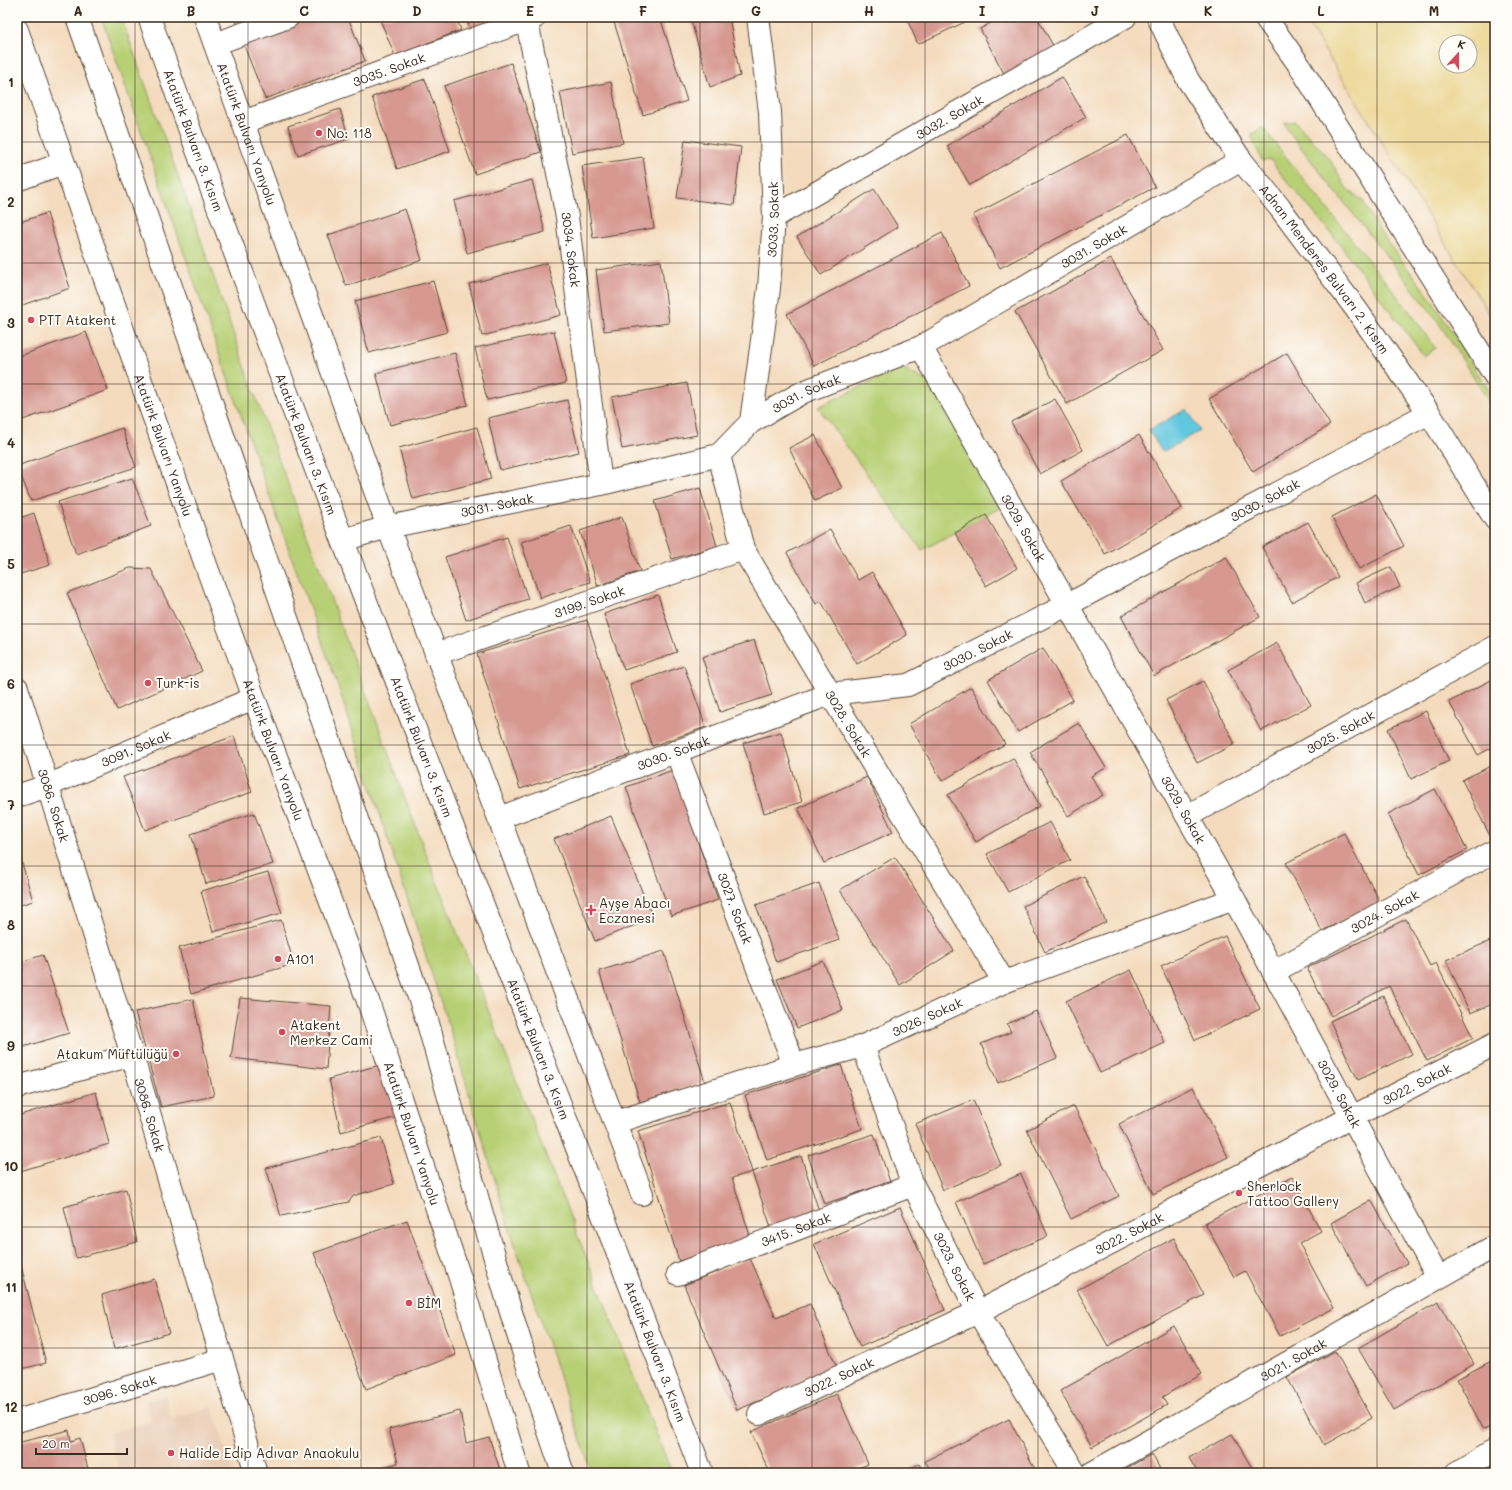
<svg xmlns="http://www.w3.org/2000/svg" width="1512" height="1490" font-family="Mali,sans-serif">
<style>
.built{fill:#eaceb7}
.green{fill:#b8d074;stroke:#7a7d49}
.sand{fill:#eeda9e;stroke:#94825e;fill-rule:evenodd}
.water{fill:#61c7de;stroke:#4e787e}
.building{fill:#d69890}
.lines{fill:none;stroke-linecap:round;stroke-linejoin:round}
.street-casing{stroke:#574536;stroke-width:24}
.secondary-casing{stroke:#574536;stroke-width:24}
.highway-casing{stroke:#574536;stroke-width:24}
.street{stroke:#fff;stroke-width:22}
.secondary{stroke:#fff;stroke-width:22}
.highway{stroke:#fff;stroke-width:22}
.grid{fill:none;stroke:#3b2a1e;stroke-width:1;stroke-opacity:0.55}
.poi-dot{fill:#d1495b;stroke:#fdfcf7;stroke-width:1.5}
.labels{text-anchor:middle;stroke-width:4;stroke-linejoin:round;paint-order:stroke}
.street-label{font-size:13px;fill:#3b2a1e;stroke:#fdfcf7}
.poi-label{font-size:13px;fill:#3b2a1e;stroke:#fdfcf7;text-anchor:start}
.neatline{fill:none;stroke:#3b2a1e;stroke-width:1.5}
.grid-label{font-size:13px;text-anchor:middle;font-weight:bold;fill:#3b2a1e}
</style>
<rect width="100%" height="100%" fill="#fdfcf7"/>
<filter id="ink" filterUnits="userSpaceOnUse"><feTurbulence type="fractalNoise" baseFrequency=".025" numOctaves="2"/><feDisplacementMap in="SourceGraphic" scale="8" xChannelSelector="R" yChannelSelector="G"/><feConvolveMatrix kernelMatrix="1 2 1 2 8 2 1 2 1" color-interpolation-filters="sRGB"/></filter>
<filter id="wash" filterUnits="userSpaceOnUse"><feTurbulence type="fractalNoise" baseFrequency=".012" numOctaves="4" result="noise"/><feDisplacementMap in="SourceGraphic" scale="16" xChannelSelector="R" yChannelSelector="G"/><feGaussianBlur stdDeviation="0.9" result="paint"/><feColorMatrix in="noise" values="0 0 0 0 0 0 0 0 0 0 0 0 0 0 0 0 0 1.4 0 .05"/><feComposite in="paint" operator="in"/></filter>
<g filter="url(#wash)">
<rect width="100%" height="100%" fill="#f4dbbe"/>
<!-- built -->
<polygon class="built" points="166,1395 171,1418 212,1407 234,1473 120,1473 108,1433 152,1422 146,1400"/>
<!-- green -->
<g class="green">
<polygon points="101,17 121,17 196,226 253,390 426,854 672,1473 592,1473 508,1224 452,1036 339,689 263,478"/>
<polygon points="1295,121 1330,160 1347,189 1363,201 1380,232 1431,299 1495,400 1495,411 1435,317 1327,181 1295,140 1284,123"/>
<polygon points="1262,127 1413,316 1435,348 1424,356 1331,233 1281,174 1271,160 1262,161 1251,135"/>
<polygon points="904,369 928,382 1000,508 922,550 818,407 895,371"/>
</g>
<!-- sand -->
<path class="sand" d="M1304 17H1495V323ZM1446 42H1470V66H1446Z"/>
<!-- water -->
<polygon class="water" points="1187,409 1200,431 1162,452 1149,430"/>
<g id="blocks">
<!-- building -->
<g class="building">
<polygon points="235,17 264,17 238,26"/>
<polygon points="311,17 348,17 365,61 265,99 243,43"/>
<polygon points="379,17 456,17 461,30 395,56"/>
<polygon points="466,17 506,17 470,29"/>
<polygon points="619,17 660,17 687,101 643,115 613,19"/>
<polygon points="690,17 729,17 740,76 710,87"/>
<polygon points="906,17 963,17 965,22 918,44"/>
<polygon points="1001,17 1037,17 1055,49 1006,77 980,29"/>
<polygon points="511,63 541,152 475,174 444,86"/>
<polygon points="1062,77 1086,117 970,185 947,146"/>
<polygon points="425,79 450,151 397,169 372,97"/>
<polygon points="611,82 623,143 572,153 560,92"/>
<polygon points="340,109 349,139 298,155 288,126"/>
<polygon points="1128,135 1155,187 1000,268 973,215"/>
<polygon points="685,140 741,147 734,205 677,198"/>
<polygon points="643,157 654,228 593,238 582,166"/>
<polygon points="532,180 545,232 467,253 454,201"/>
<polygon points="874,189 898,227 821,275 797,237"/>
<polygon points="405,209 422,260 346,286 328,235"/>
<polygon points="47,213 70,288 17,307 17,223"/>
<polygon points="942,233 969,286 814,366 787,314"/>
<polygon points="1111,259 1163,350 1067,404 1015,312"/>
<polygon points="661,261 669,323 604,331 596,270"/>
<polygon points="547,263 561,315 482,336 469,284"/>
<polygon points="433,281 447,332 369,353 355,301"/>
<polygon points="554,331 566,383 487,400 475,348"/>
<polygon points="86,332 108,390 17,422 17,357"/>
<polygon points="455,353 468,405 390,425 376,373"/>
<polygon points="1287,353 1330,425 1253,472 1209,399"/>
<polygon points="687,383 697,435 622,449 612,397"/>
<polygon points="1055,399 1083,450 1040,474 1011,422"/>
<polygon points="567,400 579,452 500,470 488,418"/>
<polygon points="477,427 491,479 413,499 399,448"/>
<polygon points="122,428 136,467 31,501 17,466"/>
<polygon points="815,435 842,488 815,501 789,448"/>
<polygon points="1139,435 1182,508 1105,554 1061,481"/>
<polygon points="132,478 151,526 76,554 58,502"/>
<polygon points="700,488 717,546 672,559 655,501"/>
<polygon points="1376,494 1404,546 1359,569 1332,517"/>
<polygon points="34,513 50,565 17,575 17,519"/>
<polygon points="986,515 1017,568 986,586 955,533"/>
<polygon points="622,517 640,571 598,586 580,531"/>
<polygon points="1308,522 1338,577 1292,602 1262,547"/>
<polygon points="571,526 590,582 540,598 521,542"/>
<polygon points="830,529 858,580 872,572 907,635 857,664 821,601 816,604 787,553"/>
<polygon points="507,537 528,599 466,620 445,557"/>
<polygon points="1226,557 1260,617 1154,676 1121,616"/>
<polygon points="1391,567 1400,587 1365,603 1356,583"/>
<polygon points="130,568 151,569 202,671 117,710 67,593"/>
<polygon points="658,595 677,652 624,670 604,614"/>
<polygon points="587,620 630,755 520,789 477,654"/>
<polygon points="754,640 772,695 720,712 702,657"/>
<polygon points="1277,643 1311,705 1261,731 1228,670"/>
<polygon points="1043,648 1073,700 1018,732 988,680"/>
<polygon points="684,666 706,727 652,746 630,684"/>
<polygon points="1495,678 1495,746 1478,755 1449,702"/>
<polygon points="1203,681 1235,744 1197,763 1166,700"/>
<polygon points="971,687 1005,744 942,781 909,724"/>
<polygon points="1426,711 1449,761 1411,779 1388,729"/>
<polygon points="1079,723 1106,768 1091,776 1103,795 1068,816 1030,752"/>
<polygon points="781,732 802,802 764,813 743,743"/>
<polygon points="234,736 252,792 145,830 123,777"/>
<polygon points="1013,758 1040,806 976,842 948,795"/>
<polygon points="1495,764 1495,834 1490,836 1462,780"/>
<polygon points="673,770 718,900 671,916 626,787"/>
<polygon points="867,777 893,832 824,863 798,808"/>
<polygon points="1435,789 1467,850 1419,875 1388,814"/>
<polygon points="254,813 273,864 206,884 191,834"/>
<polygon points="611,816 653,918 595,941 554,839"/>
<polygon points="1050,822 1070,860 1008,892 987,854"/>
<polygon points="1344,833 1380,902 1322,931 1286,863"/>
<polygon points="17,846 33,901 17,906"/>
<polygon points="895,857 954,951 900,985 840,890"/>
<polygon points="268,872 282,913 213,932 201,891"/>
<polygon points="1084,876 1106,922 1045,952 1023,906"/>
<polygon points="819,883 839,940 776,962 756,905"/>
<polygon points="1406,919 1430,966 1436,963 1473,1038 1427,1061 1389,986 1331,1016 1307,968"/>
<polygon points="281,920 294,964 191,994 179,948"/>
<polygon points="1225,936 1260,1009 1195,1040 1161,966"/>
<polygon points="1490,941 1495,953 1495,1003 1470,1013 1446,960"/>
<polygon points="664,951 705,1082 640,1102 599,971"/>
<polygon points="43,955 69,1033 17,1049 17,963"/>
<polygon points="823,961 843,1010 797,1028 777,979"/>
<polygon points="1131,970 1165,1043 1100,1073 1066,1001"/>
<polygon points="1383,996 1412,1054 1358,1080 1330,1021"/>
<polygon points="240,998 331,1006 326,1069 231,1058"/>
<polygon points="193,999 214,1096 161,1107 135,1012"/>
<polygon points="1036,1011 1057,1058 998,1083 981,1044 1011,1032 1007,1024"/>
<polygon points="380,1065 397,1117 341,1132 329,1079"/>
<polygon points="841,1065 862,1129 767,1160 745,1095"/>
<polygon points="1193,1087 1228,1157 1153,1194 1119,1124"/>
<polygon points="96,1092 109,1144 17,1172 17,1116"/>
<polygon points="973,1100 1001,1165 943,1190 915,1124"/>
<polygon points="730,1102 752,1172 732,1178 751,1239 679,1261 638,1131"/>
<polygon points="1074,1106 1119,1196 1071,1219 1027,1130"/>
<polygon points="874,1134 890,1182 824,1204 808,1155"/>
<polygon points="381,1138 394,1184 353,1196 349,1202 281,1216 266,1168"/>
<polygon points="801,1156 819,1211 771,1227 752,1172"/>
<polygon points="1021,1174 1048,1236 983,1264 956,1202"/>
<polygon points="1292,1177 1321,1231 1299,1243 1334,1308 1280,1336 1245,1271 1234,1277 1205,1223"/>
<polygon points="126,1189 137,1242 76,1258 64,1207"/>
<polygon points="1371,1200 1407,1263 1366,1286 1331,1223"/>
<polygon points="900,1207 945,1310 860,1347 814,1244"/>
<polygon points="407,1220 456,1355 366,1389 314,1253"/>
<polygon points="1174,1238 1204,1295 1108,1346 1077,1290"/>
<polygon points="17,1254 18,1254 46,1363 17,1370"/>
<polygon points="750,1258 776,1318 810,1304 837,1368 737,1410 684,1285"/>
<polygon points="154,1279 169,1333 114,1349 102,1295"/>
<polygon points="1438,1302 1474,1364 1394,1410 1358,1348"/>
<polygon points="1174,1326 1202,1374 1162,1397 1167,1405 1092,1447 1060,1391"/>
<polygon points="1335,1351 1372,1418 1324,1445 1287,1377"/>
<polygon points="1495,1359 1495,1424 1484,1430 1457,1379"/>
<polygon points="837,1394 868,1464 847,1473 770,1473 751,1432"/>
<polygon points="460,1411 466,1443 489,1437 500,1470 494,1473 384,1473 383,1467 398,1463 389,1429"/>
<polygon points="1009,1419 1037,1473 932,1473 925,1461"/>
<polygon points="69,1430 71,1441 80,1438 89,1473 17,1473 17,1443"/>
<polygon points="1232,1434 1255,1473 1198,1473 1189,1458"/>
<polygon points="1152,1454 1162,1473 1118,1473"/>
<polygon points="919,1464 924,1473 901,1473"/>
</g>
</g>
</g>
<g filter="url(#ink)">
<use href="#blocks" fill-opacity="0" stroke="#574536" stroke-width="1"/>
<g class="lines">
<!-- street casing -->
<g class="street-casing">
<g id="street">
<path id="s1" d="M205 17 388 527 642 1194"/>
<path id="s2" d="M526 17 567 217 601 484"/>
<polyline points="1265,17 1297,62 1495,376"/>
<polyline points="215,44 288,17"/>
<path id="s3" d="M243 122 535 17"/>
<polyline points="17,180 63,163"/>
<path id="s4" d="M774 217 1125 17"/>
<path id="s5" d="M921 347 1234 899 1352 1117 1438 1278"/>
<path id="s6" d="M751 422 769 288 774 217 770 112 758 17"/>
<path id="s7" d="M719 455 743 549 1004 982"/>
<path id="s8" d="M343 540 388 527 601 484 719 455 751 422 803 392 921 347 1241 160"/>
<path id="s9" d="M436 654 743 549"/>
<path id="s10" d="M17 688 132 1055 256 1473"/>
<path id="s11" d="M676 751 794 1065"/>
<path id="s12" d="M17 796 47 786 254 698"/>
<path id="s13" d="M1187 816 1495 647"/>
<path id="s14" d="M499 818 830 694 908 685 1067 605 1429 413"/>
<path id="s15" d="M1273 972 1495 851"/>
<path id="s16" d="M863 1046 913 1185 978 1312 1075 1473"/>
<polyline points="17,1087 132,1055"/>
<path id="s17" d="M616 1122 794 1065 863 1046 1004 982 1234 899"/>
<path id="s18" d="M678 1274 913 1185"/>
<path id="s19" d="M759 1414 978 1312 1352 1117 1495 1044"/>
<path id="s20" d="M17 1421 222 1359"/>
<path id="s21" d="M1092 1473 1495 1246"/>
<polyline points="1457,1473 1495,1450"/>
</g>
</g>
<!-- secondary casing -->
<g class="secondary-casing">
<g id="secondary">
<path id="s22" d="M1158 17 1188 80 1241 160 1280 208 1356 309 1429 413 1495 519"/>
<path id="s23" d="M17 30 207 568 254 698 368 1001 460 1278 519 1473"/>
</g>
</g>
<!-- highway casing -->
<g class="highway-casing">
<g id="highway">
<polyline points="77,17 427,1020 480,1207 510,1309 538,1399 563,1473"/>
<path id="s24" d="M149 17C324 506 517 988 702 1473"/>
</g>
</g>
<!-- street -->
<use href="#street" class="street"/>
<!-- secondary -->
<use href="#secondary" class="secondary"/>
<!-- highway -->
<use href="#highway" class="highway"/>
</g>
</g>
<!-- grid -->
<path class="grid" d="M135 17V1473M248 17V1473M361 17V1473M474 17V1473M587 17V1473M700 17V1473M812 17V1473M925 17V1473M1038 17V1473M1151 17V1473M1264 17V1473M1377 17V1473M17 142H1495M17 263H1495M17 384H1495M17 504H1495M17 624H1495M17 745H1495M17 866H1495M17 986H1495M17 1106H1495M17 1227H1495M17 1348H1495"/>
<!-- markers -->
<g class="poi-dot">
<circle cx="319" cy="133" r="4"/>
<circle cx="31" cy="320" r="4"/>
<circle cx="148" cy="683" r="4"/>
<path d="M589 904h4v4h4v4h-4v4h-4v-4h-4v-4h4z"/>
<circle cx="278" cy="959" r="4"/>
<circle cx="282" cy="1032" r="4"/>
<circle cx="176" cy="1054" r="4"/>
<circle cx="1239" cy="1193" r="4"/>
<circle cx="409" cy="1303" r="4"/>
<circle cx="171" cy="1453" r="4"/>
</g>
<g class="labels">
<!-- street labels -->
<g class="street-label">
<text dy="5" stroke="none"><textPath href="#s3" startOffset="155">3035. Sokak</textPath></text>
<text dy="5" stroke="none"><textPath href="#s4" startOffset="202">3032. Sokak</textPath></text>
<text dy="5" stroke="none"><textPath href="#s1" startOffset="124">Atatürk Bulvarı Yanyolu</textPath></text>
<text dy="5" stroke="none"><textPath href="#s24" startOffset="131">Atatürk Bulvarı 3. Kısım</textPath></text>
<text dy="5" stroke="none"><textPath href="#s6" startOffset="204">3033. Sokak</textPath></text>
<text dy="5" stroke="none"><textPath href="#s8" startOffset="818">3031. Sokak</textPath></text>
<text dy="5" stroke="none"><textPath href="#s2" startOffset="237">3034. Sokak</textPath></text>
<text dy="5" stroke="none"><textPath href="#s22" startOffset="303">Adnan Menderes Bulvarı 2. Kısım</textPath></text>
<text dy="5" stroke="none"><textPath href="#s8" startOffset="494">3031. Sokak</textPath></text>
<text dy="5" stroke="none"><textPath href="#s24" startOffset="455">Atatürk Bulvarı 3. Kısım</textPath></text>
<text dy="5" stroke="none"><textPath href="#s23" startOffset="440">Atatürk Bulvarı Yanyolu</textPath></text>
<text dy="5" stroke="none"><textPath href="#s14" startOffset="834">3030. Sokak</textPath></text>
<text dy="5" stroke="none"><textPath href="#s8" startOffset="158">3031. Sokak</textPath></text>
<text dy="5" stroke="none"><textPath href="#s5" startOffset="208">3029. Sokak</textPath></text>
<text dy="5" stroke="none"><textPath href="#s9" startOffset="162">3199. Sokak</textPath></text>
<text dy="5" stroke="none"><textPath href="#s14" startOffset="510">3030. Sokak</textPath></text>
<text dy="5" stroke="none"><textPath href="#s7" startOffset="301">3028. Sokak</textPath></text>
<text dy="5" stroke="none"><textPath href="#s13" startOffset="175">3025. Sokak</textPath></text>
<text dy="5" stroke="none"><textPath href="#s24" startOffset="779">Atatürk Bulvarı 3. Kısım</textPath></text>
<text dy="5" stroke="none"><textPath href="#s12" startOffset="128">3091. Sokak</textPath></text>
<text dy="5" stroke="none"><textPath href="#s23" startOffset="764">Atatürk Bulvarı Yanyolu</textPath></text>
<text dy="5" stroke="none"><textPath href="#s14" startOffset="186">3030. Sokak</textPath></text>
<text dy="5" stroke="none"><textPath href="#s10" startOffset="123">3086. Sokak</textPath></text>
<text dy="5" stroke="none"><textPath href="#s5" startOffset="532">3029. Sokak</textPath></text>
<text dy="5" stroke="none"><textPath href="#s11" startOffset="168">3027. Sokak</textPath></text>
<text dy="5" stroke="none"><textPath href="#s15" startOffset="127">3024. Sokak</textPath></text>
<text dy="5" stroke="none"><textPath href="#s17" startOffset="329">3026. Sokak</textPath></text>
<text dy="5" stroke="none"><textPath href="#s24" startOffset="1103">Atatürk Bulvarı 3. Kısım</textPath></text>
<text dy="5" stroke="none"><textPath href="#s19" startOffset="736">3022. Sokak</textPath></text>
<text dy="5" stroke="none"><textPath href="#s5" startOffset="856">3029. Sokak</textPath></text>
<text dy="5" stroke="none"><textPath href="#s10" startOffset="447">3086. Sokak</textPath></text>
<text dy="5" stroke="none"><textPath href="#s23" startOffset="1172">Atatürk Bulvarı Yanyolu</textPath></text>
<text dy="5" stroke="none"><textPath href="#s18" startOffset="126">3415. Sokak</textPath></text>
<text dy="5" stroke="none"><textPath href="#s19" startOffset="412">3022. Sokak</textPath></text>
<text dy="5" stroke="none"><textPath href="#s16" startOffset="239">3023. Sokak</textPath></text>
<text dy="5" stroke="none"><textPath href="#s24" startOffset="1427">Atatürk Bulvarı 3. Kısım</textPath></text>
<text dy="5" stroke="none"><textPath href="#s21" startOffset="231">3021. Sokak</textPath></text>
<text dy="5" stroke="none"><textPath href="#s19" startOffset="88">3022. Sokak</textPath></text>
<text dy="5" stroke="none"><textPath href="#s20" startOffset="107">3096. Sokak</textPath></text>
</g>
<!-- poi labels -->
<g class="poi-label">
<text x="327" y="138">No: 118</text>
<text x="39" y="325">PTT Atakent</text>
<text x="156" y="688">Turk-is</text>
<text x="599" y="908">Ayşe Abacı<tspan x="599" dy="15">Eczanesi</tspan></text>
<text x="286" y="964">A101</text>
<text x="290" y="1030">Atakent<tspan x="290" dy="15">Merkez Cami</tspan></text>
<text x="168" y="1059" text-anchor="end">Atakum Müftülüğü</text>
<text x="1247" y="1191">Sherlock<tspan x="1247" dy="15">Tattoo Gallery</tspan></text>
<text x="417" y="1308">BİM</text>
<text x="179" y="1458">Halide Edip Adıvar Anaokulu</text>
</g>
</g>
<!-- margin -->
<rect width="1512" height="1490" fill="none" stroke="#fdfcf7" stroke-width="44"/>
<!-- north arrow -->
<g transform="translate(1458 54) rotate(21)"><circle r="19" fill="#fdfcf7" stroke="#afa8a0"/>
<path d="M0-3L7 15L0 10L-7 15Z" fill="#d1495b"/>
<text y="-6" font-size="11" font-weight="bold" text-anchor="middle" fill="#3b2a1e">K</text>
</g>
<!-- scale -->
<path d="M36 1448v6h91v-6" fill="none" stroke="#3b2a1e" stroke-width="2"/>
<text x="42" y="1448" font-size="12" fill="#3b2a1e" stroke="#fdfcf7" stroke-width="3" paint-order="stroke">20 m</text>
<rect x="22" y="22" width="1468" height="1446" class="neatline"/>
<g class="grid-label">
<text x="78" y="16">A</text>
<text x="191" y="16">B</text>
<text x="304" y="16">C</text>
<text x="417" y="16">D</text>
<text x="530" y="16">E</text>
<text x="643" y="16">F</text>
<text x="756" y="16">G</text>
<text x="869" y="16">H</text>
<text x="982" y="16">I</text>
<text x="1095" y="16">J</text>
<text x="1208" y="16">K</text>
<text x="1321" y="16">L</text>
<text x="1434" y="16">M</text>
<text x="11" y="87">1</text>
<text x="11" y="207">2</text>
<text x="11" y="328">3</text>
<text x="11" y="448">4</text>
<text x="11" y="569">5</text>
<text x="11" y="689">6</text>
<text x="11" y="810">7</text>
<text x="11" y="930">8</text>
<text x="11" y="1051">9</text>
<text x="11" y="1171">10</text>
<text x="11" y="1292">11</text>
<text x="11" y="1412">12</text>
</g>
</svg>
